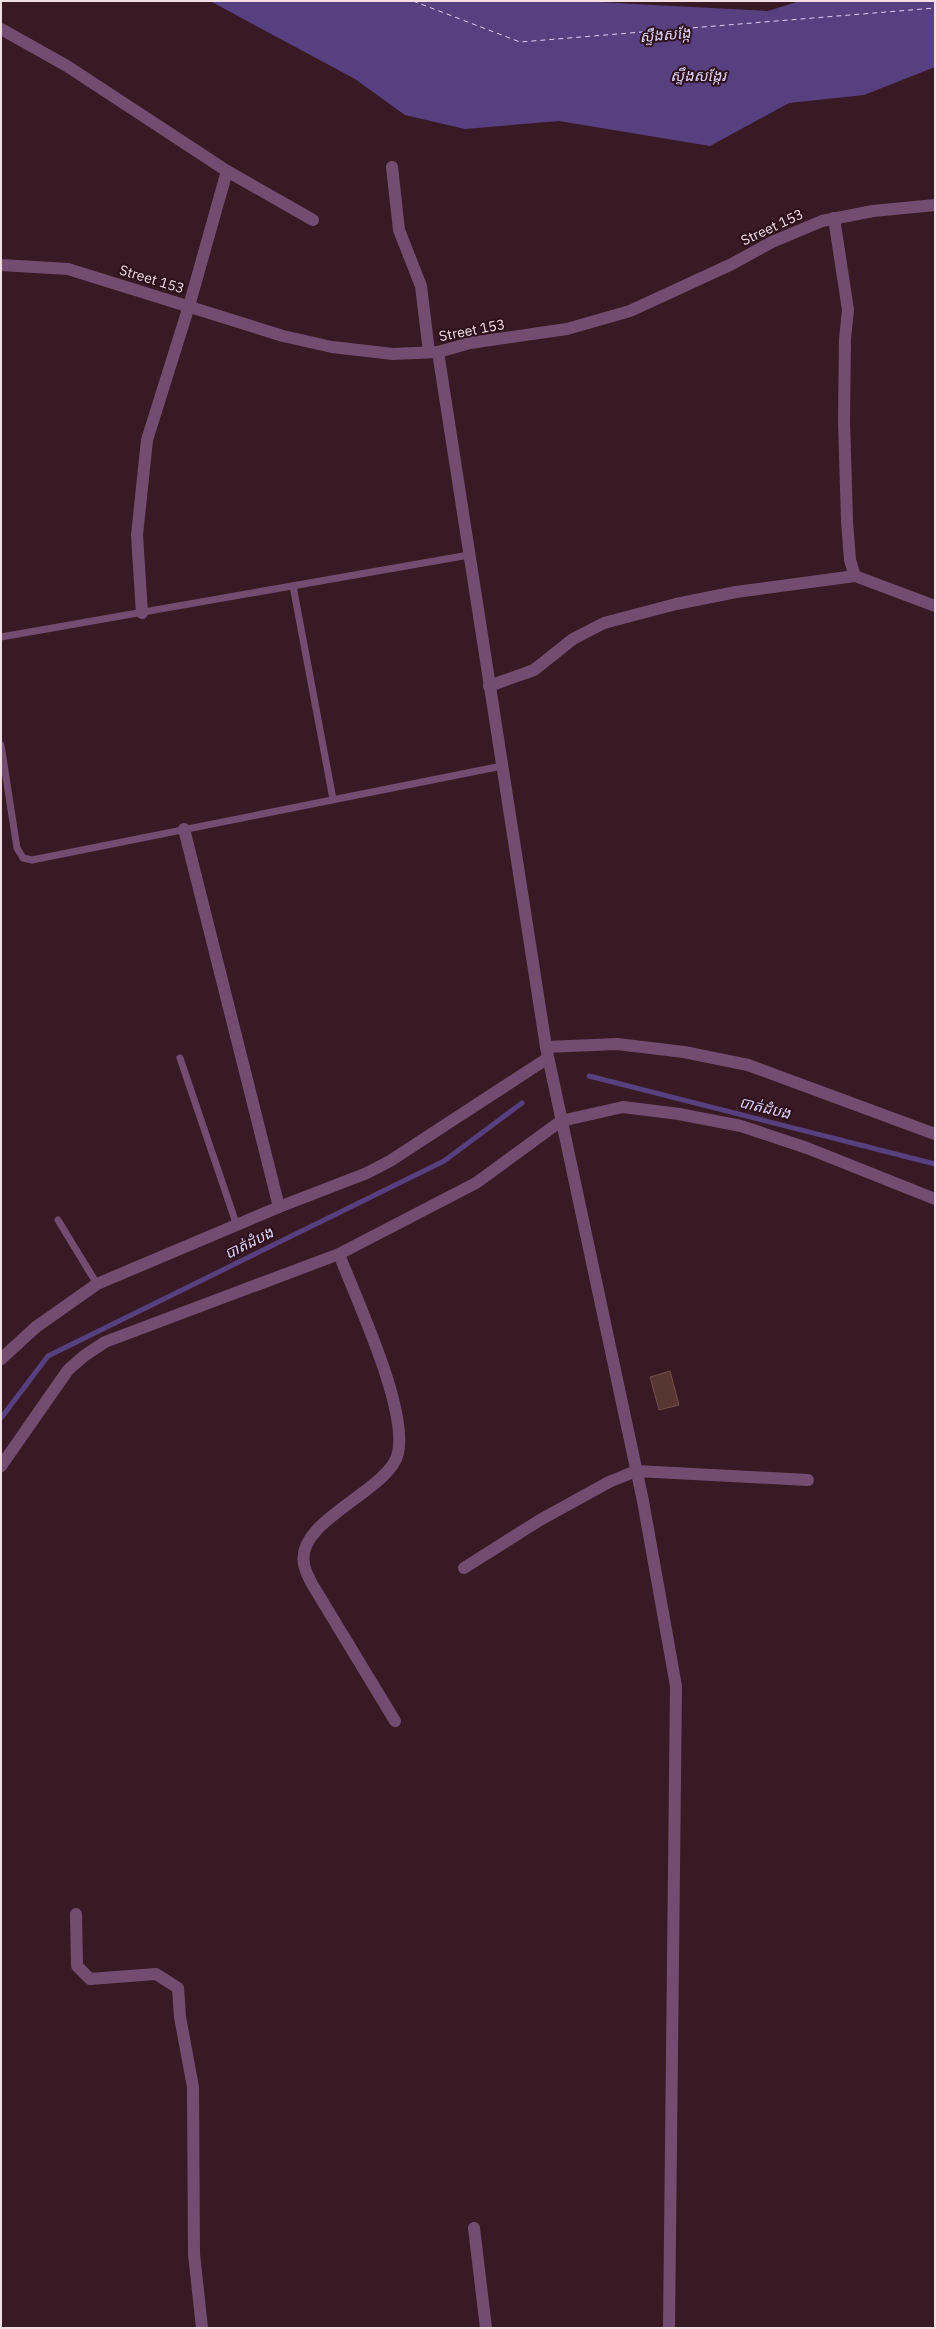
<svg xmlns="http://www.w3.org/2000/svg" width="936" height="2329" font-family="'IBM Plex Sans','Noto Sans Khmer',sans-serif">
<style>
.water{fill:#584080}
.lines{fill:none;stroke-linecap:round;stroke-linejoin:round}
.stream{stroke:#584080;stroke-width:5}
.ferry{stroke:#dbd0f6;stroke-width:1;stroke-dasharray:5 4;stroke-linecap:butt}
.building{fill:#583632;stroke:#74504b}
.lane{stroke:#734d71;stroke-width:7}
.street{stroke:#734d71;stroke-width:12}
.labels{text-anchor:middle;stroke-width:4;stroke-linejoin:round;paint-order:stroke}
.street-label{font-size:14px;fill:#f3dee4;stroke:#2d101b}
.water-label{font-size:15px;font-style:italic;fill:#dbd0f6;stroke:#2d101b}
</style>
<rect width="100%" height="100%" fill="#381a25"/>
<!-- water -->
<polygon class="water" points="210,1 578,1 768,11 800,1 935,1 935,67 864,95 789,103 710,146 559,121 465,129 405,115 355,79"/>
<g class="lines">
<!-- stream -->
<g class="stream">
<polyline points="589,1076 935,1164"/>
<polyline points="1,1418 48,1356 444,1161 522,1103"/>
</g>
<!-- ferry -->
<polyline class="ferry" points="413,1 520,42 935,8"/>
</g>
<!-- building -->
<polygon class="building" points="670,1371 679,1405 659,1410 650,1377"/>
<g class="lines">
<!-- lane -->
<g class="lane">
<polyline points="293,586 333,799"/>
<polyline points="1,637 469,555"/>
<polyline points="1,745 17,848 23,858 32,860 502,766"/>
<polyline points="180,1058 237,1226"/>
<polyline points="58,1220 97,1284"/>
</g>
<!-- street -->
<g class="street">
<polyline points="1,29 67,66 227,171 313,220"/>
<polyline points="392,167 399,230 421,286 429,352"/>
<polyline points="834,218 848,310 845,339 844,420 847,521 850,560 855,576 935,606"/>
<polyline points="1,265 68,269 283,336 332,347 393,354 438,352 470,343 567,329 630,311 732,264 772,242 822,221 873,211 935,205"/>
<polyline points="438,352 546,1047 643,1501 676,1686 669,2328"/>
<polyline points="142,613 137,535 147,440 189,306 227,171"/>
<polyline points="489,686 534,670 573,639 604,623 676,604 736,592 855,576"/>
<polyline points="184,829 279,1207"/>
<polyline points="546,1047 617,1044 684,1052 748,1065 935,1134"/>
<path d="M339 1254C356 1299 408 1408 398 1453 390 1491 295 1520 304 1564 305 1571 309 1578 312 1584L395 1721"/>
<polyline points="1,1359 36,1327 97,1284 279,1207 367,1173 390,1161 548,1058"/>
<polyline points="1,1466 68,1370 84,1356 105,1342 339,1254 476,1183 561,1121 623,1107 679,1114 741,1126 807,1148 935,1199"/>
<polyline points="464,1568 540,1520 609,1482 636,1471 808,1480"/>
<polyline points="76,1914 77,1966 90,1979 156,1974 178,1988 180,2017 193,2087 194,2254 202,2328"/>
<polyline points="474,2228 486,2328"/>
</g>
</g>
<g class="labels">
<!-- street labels -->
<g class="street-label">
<text transform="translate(772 227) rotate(-25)" y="5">Street 153</text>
<text transform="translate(152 279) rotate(17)" y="5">Street 153</text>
<text transform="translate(472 330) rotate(-11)" y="5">Street 153</text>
</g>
<!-- water labels -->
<g class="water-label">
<text transform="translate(665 35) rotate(-5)" y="5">ស្ទឹងសង្កែ</text>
<text x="698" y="81">ស្ទឹងសង្កែរ</text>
<text transform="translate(765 1108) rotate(14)" y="5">បាត់ដំបង</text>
<text transform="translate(249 1243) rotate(-26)" y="5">បាត់ដំបង</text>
</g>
</g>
<!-- border -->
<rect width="936" height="2329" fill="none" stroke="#f3dee4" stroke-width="4"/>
</svg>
